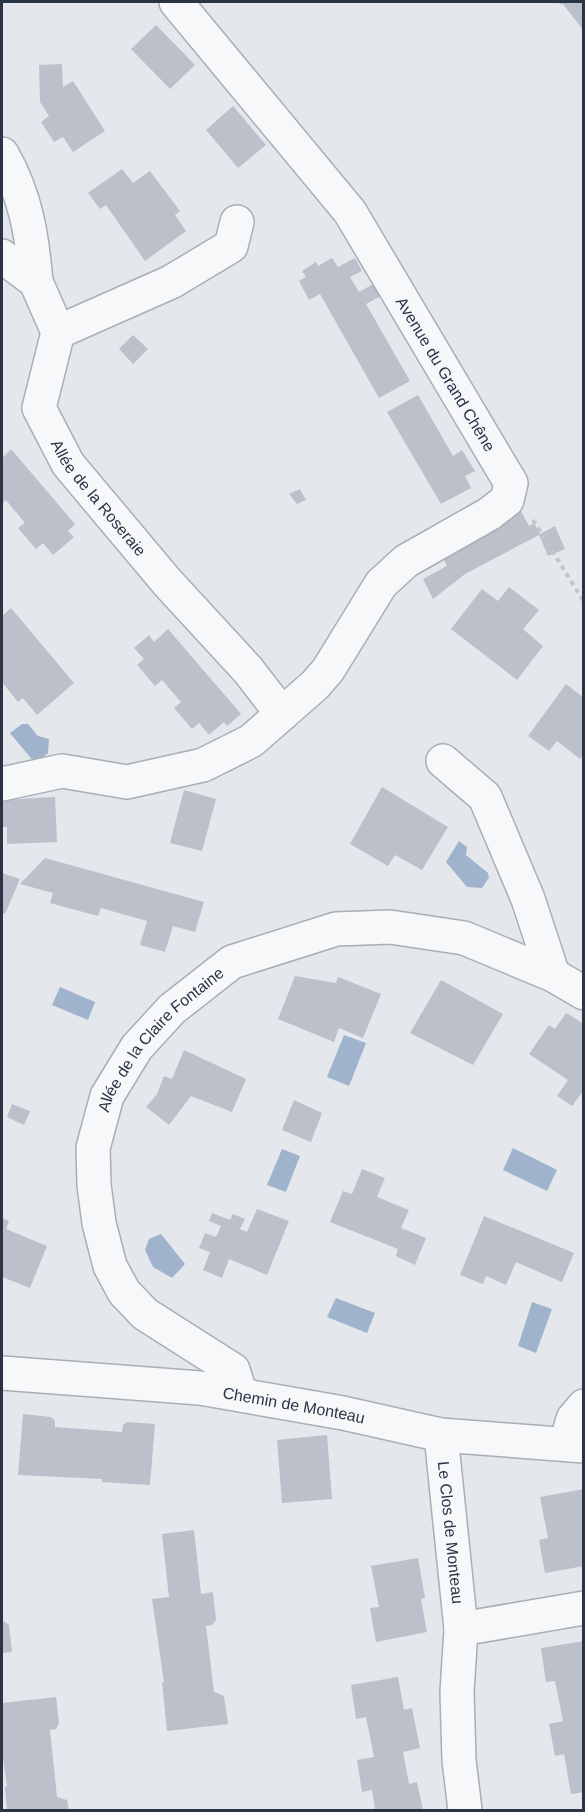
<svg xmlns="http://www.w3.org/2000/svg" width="585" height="1812" font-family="Arial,sans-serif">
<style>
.water{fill:#9fb4cc}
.building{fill:#bbc0ca}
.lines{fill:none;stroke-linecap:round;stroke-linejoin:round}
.minor-casing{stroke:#a9aeb7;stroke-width:36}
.path{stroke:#c2c5cb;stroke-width:4;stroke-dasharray:4.5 4.5;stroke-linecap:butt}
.minor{stroke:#f7f8fa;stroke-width:33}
.labels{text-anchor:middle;stroke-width:6;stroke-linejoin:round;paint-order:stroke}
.street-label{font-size:16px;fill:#2b3445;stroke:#f4f6f9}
</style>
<rect width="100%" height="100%" fill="#e4e7ec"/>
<!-- water -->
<g class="water">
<polygon points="22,724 28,724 38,736 49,739 48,753 35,763 10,733"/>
<polygon points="459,841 467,847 466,855 488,873 489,878 482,888 467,887 446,862"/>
<polygon points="60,987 95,1002 88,1020 52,1005"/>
<polygon points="344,1035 366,1043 349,1086 327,1077"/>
<polygon points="513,1148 557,1170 547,1191 503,1170"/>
<polygon points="282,1149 300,1156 286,1192 267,1185"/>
<polygon points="161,1234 185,1264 172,1278 153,1267 145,1250 149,1239"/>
<polygon points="336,1298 375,1313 367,1333 327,1317"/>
<polygon points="532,1302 552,1309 536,1353 518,1346"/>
</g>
<!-- building -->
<g class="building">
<polygon points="558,2 584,2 584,31 562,3 561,5"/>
<polygon points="156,25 195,65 170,89 131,49"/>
<polygon points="62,64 63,87 73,81 105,131 73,152 63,137 54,142 41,122 49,116 40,102 39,65"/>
<polygon points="233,106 266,145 238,168 206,130"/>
<polygon points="122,169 133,183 150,171 180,211 175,215 186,231 145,261 106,205 100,209 88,193"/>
<polygon points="332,258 338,267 355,258 362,271 350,277 359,292 375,283 383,295 366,304 410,381 379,398 320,294 309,300 299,281 306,277 302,271 316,262 318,266"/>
<polygon points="133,335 148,349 133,364 119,349"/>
<polygon points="418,395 453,456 462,450 475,471 465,476 471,488 441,504 387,412"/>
<polygon points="11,449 75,524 68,531 74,537 53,555 43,543 36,549 18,528 25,523 6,500 2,503 2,458"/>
<polygon points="300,489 306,500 297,504 289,494"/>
<polygon points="521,511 529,526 534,523 540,534 555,526 565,549 548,556 539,535 465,574 433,599 423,579 447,566 441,554"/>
<polygon points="509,587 539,610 523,629 543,646 517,680 451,629 482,589 498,601"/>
<polygon points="11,608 74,683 37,715 23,698 18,702 2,682 2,616"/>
<polygon points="168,629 241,714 227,726 224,722 209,735 199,723 192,729 174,708 181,702 162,680 155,686 137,665 144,659 134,648 149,635 154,642"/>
<polygon points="566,684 584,698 584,755 580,759 557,741 549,751 528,736"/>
<polygon points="382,787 448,827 422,870 395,855 388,866 350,844"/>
<polygon points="184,790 216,799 202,851 170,843"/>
<polygon points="55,797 57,842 7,844 7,827 2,827 2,800"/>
<polygon points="45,858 204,902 195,932 173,926 165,952 140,945 147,921 101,908 98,916 50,903 53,893 20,884"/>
<polygon points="2,873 20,879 5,914 2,913"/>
<polygon points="295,976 336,983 338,977 381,994 363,1038 339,1028 334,1042 278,1019"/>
<polygon points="441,980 503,1014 473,1065 410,1033"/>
<polygon points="566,1013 584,1024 584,1090 572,1106 557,1096 568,1080 529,1054 549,1025 555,1029"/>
<polygon points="184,1050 246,1079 232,1112 191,1096 169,1125 146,1107 157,1094 164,1076 172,1079"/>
<polygon points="294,1100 322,1113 311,1142 282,1130"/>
<polygon points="12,1104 30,1111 24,1125 7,1117"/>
<polygon points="362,1169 385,1178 377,1197 409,1210 401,1228 426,1238 415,1265 396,1256 398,1249 330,1222 343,1191 352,1194"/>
<polygon points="257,1209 289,1221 267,1275 229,1259 222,1278 203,1270 210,1252 199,1248 205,1233 216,1237 221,1226 209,1221 212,1213 230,1220 233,1214 245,1219 240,1229 247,1232"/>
<polygon points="484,1216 574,1253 562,1282 516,1262 506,1285 486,1276 483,1284 460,1275"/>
<polygon points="2,1218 9,1221 6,1229 47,1246 30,1288 2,1277"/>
<polygon points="23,1414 51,1417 55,1421 55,1427 122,1432 123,1425 127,1422 155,1424 150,1485 102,1482 102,1479 18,1475"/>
<polygon points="327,1435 332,1499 282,1503 277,1440"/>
<polygon points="584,1489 584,1566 545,1573 539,1540 548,1538 540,1497"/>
<polygon points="194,1530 201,1594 213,1592 216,1620 212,1625 206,1626 214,1692 224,1696 228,1724 167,1731 162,1682 164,1682 152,1599 169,1597 162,1534"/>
<polygon points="418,1558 425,1598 421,1599 427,1632 376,1642 370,1608 379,1607 371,1566"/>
<polygon points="2,1620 9,1625 12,1652 2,1653"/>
<polygon points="584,1641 584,1792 571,1794 564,1754 555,1756 549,1724 563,1721 555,1681 546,1682 541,1648"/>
<polygon points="398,1677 404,1710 412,1708 420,1748 403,1752 409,1784 417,1782 423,1810 375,1810 372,1790 362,1792 357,1760 374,1757 366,1717 356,1719 351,1685"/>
<polygon points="56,1697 59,1723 56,1729 50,1730 57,1797 67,1800 69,1810 7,1810 5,1787 7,1786 2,1752 2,1703"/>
</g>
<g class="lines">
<!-- minor casing -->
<g class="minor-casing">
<g id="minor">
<path d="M2 154C26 196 32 235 36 282"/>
<path id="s1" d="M2 256 36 282 58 332 39 408 68 464 167 582 248 670 282 714"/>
<polyline points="58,332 171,282 231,246 237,222"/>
<polyline points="443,761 485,797 528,899 553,975"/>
<polyline points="2,784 62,771 127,782 203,765 251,741 315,685 328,670 381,584 406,561 489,514 507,500 511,483 499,463 350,212 176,2"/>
<path id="s2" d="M2 1373 200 1388 343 1413 441 1435 584 1446"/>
<path id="s3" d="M241 1395 233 1370 145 1314 124 1292 110 1266 99 1223 94 1185 93 1148 107 1096 137 1047 172 1009 232 962 336 929 390 927 464 938 553 975 584 993"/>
<path id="s4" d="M441 1435 461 1629 457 1692 459 1760 465 1810"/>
<polyline points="566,1444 573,1419 584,1406"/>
<polyline points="461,1629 584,1608"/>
</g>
</g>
<!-- path -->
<polyline class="path" points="533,520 584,602"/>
<!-- minor -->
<use href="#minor" class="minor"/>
</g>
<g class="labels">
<!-- street labels -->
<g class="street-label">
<text transform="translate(446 374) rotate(59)" y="6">Avenue du Grand Chêne</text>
<text dy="6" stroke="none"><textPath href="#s1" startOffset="284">Allée de la Roseraie</textPath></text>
<text dy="6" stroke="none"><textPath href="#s3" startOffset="442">Allée de la Claire Fontaine</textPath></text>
<text dy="6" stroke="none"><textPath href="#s2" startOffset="294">Chemin de Monteau</textPath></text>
<text dy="6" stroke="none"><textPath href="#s4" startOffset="98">Le Clos de Monteau</textPath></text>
</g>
</g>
<!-- border -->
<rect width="585" height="1812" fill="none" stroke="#2b3445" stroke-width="6"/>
</svg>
